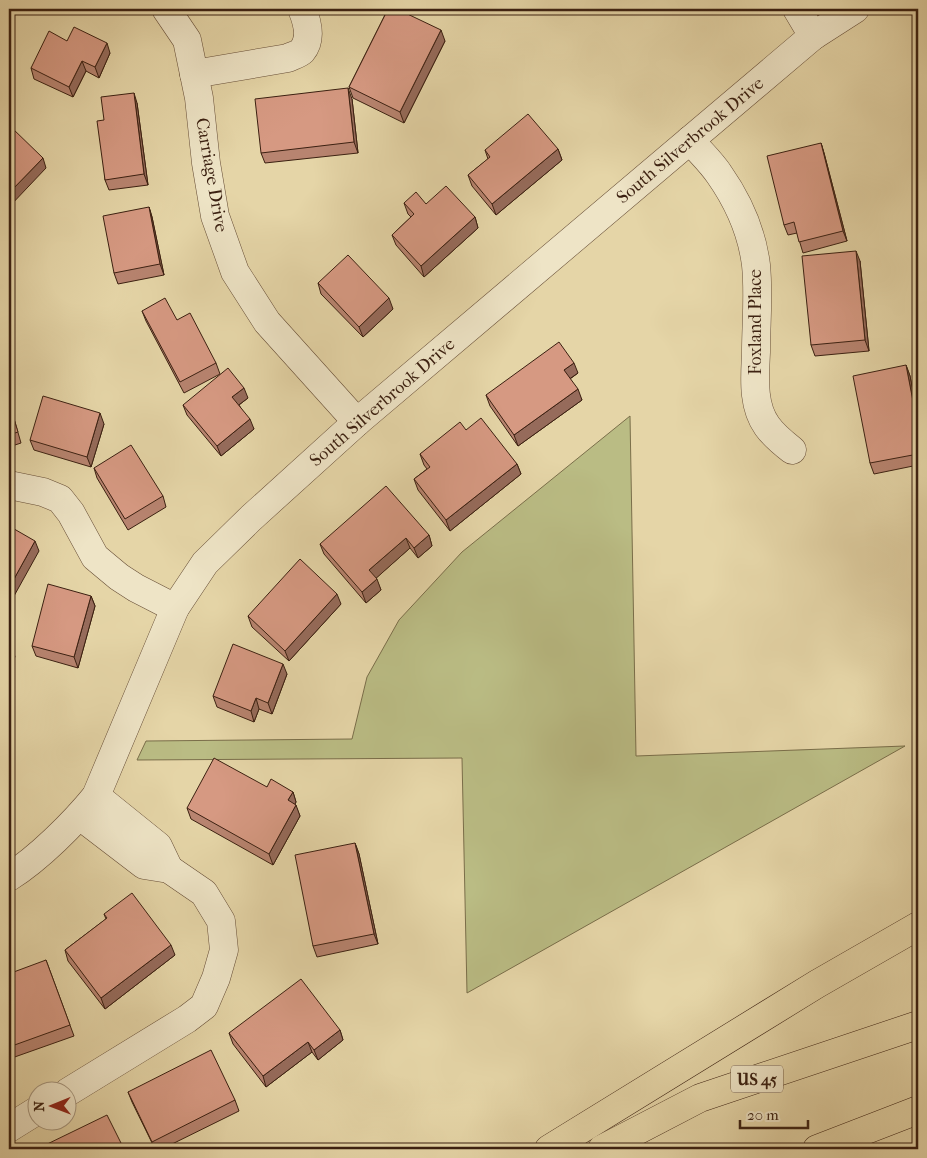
<svg xmlns="http://www.w3.org/2000/svg" width="927" height="1158" font-family="'IM FELL French Canon',serif">
<style>
.green{fill:#babc84;stroke:#7a6e4a}
.lines{fill:none;stroke-linecap:round;stroke-linejoin:round}
.minor-casing{stroke:#664d36;stroke-width:29}
.highway-casing{stroke:#3b2011;stroke-width:29}
.minor{stroke:#eee4c6;stroke-width:28}
.highway{stroke:#e5d5a7;stroke-width:28}
.wall{fill:#b88470;stroke:#3b2011}
.shaded-wall{fill:#966b5b;stroke:#3b2011}
.building{fill:#d69982;stroke:#3b2011}
.labels{text-anchor:middle;stroke-width:4;stroke-linejoin:round;paint-order:stroke}
.shield{fill:#eee4c6;stroke:#715b47;stroke-width:1}
.shield-label{font-size:16px;font-weight:bold;fill:#3b2011}
.street-label{font-size:18px;fill:#3b2011;stroke:#eee4c6}
</style>
<rect width="100%" height="100%" fill="#e5d5a7"/>
<filter id="stains"><feTurbulence type="fractalNoise" baseFrequency=".004" numOctaves="4"/><feColorMatrix values="0 0 0 0 .2 0 0 0 0 .09 0 0 0 0 .02 0 0 0 .5 -.17"/></filter>
<radialGradient id="worn" r=".72"><stop offset=".6" stop-color="#630" stop-opacity="0"/><stop offset="1" stop-color="#630" stop-opacity=".3"/></radialGradient>
<!-- green -->
<polygon class="green" points="630,416 636,756 905,746 467,993 462,758 137,760 146,741 352,739 367,677 399,620 462,552"/>
<g class="lines">
<!-- minor casing -->
<g class="minor-casing">
<g id="minor">
<polyline points="166,9 187,40 199,98 206,163 215,216 235,272 267,322 357,422"/>
<polyline points="797,9 813,36"/>
<path d="M194 74 288 58C292 56 299 54 302 51 312 39 307 21 302 9"/>
<path d="M690 140C699 151 711 162 719 174 738 201 752 233 756 265 759 294 756 324 756 352 755 377 752 405 767 426 774 436 783 443 792 450"/>
<polyline points="9,485 43,492 60,499 71,513 95,557 119,577 136,588 175,608"/>
<polyline points="96,796 158,846 169,869"/>
<path d="M9 877C38 859 74 823 96 796L175 608 205 563 251 518 357 422 813 36 855 9"/>
<polyline points="68,1092 187,1019 204,1006 216,978 224,950 221,921 204,893 169,869 144,865 80,816"/>
<polyline points="9,1128 38,1110"/>
</g>
</g>
<!-- highway casing -->
<g class="highway-casing">
<g id="highway">
<polyline points="549,1149 817,984 918,926"/>
<polyline points="602,1149 700,1098 918,1025"/>
<polyline points="817,1149 918,1110"/>
</g>
</g>
<!-- minor -->
<use href="#minor" class="minor"/>
<!-- highway -->
<use href="#highway" class="highway"/>
</g>
<!-- wall -->
<g class="wall">
<polygon points="388,9 401,9 399,10 445,41 404,123 353,98 349,87"/>
<polygon points="67,41 110,53 99,78 86,71 73,97 34,79 31,68"/>
<polygon points="352,99 358,153 265,163 261,153"/>
<polygon points="137,103 148,185 109,190 105,180 104,120"/>
<polygon points="821,143 824,153 847,241 803,253 797,233 788,235 784,225"/>
<polygon points="558,149 562,160 496,215 472,186 468,175 488,159 485,150"/>
<polygon points="404,203 426,204 475,217 478,228 424,277 396,245 392,235 411,217 408,214"/>
<polygon points="149,207 152,217 164,275 118,284 114,273"/>
<polygon points="860,261 869,351 815,356 811,345"/>
<polygon points="318,283 393,309 363,337 321,294"/>
<polygon points="142,311 177,320 216,363 220,374 184,393 146,321"/>
<polygon points="906,365 910,376 918,419 918,465 874,474 870,463"/>
<polygon points="578,373 570,379 582,400 518,446 490,406 486,395"/>
<polygon points="248,398 239,405 254,429 221,456 187,415 183,405"/>
<polygon points="9,401 21,443 9,447"/>
<polygon points="104,424 91,467 34,450 30,440"/>
<polygon points="466,430 517,464 521,474 450,531 418,490 414,479 427,469 424,465 420,454"/>
<polygon points="94,468 163,496 166,507 128,530 97,478"/>
<polygon points="429,535 432,546 418,558 410,548 376,578 381,590 366,603 324,554 320,544"/>
<polygon points="91,596 95,606 78,668 36,656 32,646"/>
<polygon points="341,604 289,661 252,627 248,616"/>
<polygon points="287,674 272,714 259,709 254,722 217,707 213,696"/>
<polygon points="267,787 293,792 296,802 295,804 300,816 273,865 191,819 187,808"/>
<polygon points="355,843 359,854 378,944 317,957 313,946"/>
<polygon points="104,914 175,955 105,1009 68,961 65,950 106,919"/>
<polygon points="46,960 74,1036 9,1059 9,983 14,981"/>
<polygon points="340,1030 343,1040 318,1060 312,1052 266,1087 233,1044 229,1033"/>
<polygon points="128,1092 235,1100 239,1111 162,1149 155,1149 132,1102"/>
</g>
<!-- shaded-wall -->
<g class="shaded-wall">
<polygon points="441,30 445,41 404,123 400,112"/>
<polygon points="107,43 110,53 99,78 95,67"/>
<polygon points="82,61 86,71 73,97 69,87"/>
<polygon points="348,88 352,99 358,153 354,142"/>
<polygon points="134,93 137,103 148,185 144,174"/>
<polygon points="821,143 824,153 847,241 843,231"/>
<polygon points="558,149 562,160 496,215 492,204"/>
<polygon points="43,158 46,168 9,207 9,193"/>
<polygon points="149,207 152,217 164,275 160,264"/>
<polygon points="475,217 478,228 424,277 421,266"/>
<polygon points="856,251 860,261 869,351 865,340"/>
<polygon points="389,298 393,309 363,337 359,327"/>
<polygon points="574,363 578,373 568,380 564,370"/>
<polygon points="906,365 910,376 918,419 918,427"/>
<polygon points="244,388 248,398 236,407 232,397"/>
<polygon points="578,389 582,400 518,446 514,435"/>
<polygon points="100,413 104,424 91,467 87,457"/>
<polygon points="250,419 254,429 221,456 217,446"/>
<polygon points="517,464 521,474 450,531 446,520"/>
<polygon points="429,535 432,546 418,558 414,548"/>
<polygon points="406,538 410,548 373,581 369,570"/>
<polygon points="35,541 39,551 9,605 9,588"/>
<polygon points="377,579 381,590 366,603 362,592"/>
<polygon points="337,594 341,604 289,661 285,651"/>
<polygon points="91,596 95,606 78,668 74,657"/>
<polygon points="12,646 15,657 9,665 11,670 9,672 9,650"/>
<polygon points="283,664 287,674 272,714 268,703"/>
<polygon points="256,698 259,709 254,722 251,711"/>
<polygon points="293,792 296,802 291,811 288,800"/>
<polygon points="296,805 300,816 273,865 269,854"/>
<polygon points="355,843 359,854 378,944 374,934"/>
<polygon points="171,945 175,955 105,1009 101,998"/>
<polygon points="340,1030 343,1040 318,1060 314,1050"/>
<polygon points="308,1042 312,1052 266,1087 263,1076"/>
</g>
<!-- building -->
<g class="building">
<polygon points="388,9 397,9 441,30 400,112 349,87"/>
<polygon points="74,27 107,43 95,67 82,61 69,87 31,68 49,31 67,41"/>
<polygon points="348,88 354,142 261,153 255,99"/>
<polygon points="134,93 144,174 105,180 97,121 104,120 101,97"/>
<polygon points="528,114 558,149 492,204 468,175 490,157 485,150"/>
<polygon points="11,127 43,158 9,193 9,129"/>
<polygon points="821,143 843,231 799,242 794,222 784,225 767,156"/>
<polygon points="446,186 475,217 421,266 392,235 414,214 404,203 416,192 426,204"/>
<polygon points="149,207 160,264 114,273 103,216"/>
<polygon points="856,251 865,340 811,345 802,256"/>
<polygon points="348,255 389,298 359,327 318,283"/>
<polygon points="165,298 177,320 190,313 216,363 180,382 142,311"/>
<polygon points="559,342 574,363 564,370 578,389 514,435 486,395"/>
<polygon points="906,365 918,427 918,454 870,463 853,376"/>
<polygon points="228,368 244,388 232,397 250,419 217,446 183,405"/>
<polygon points="43,396 100,413 87,457 30,440"/>
<polygon points="9,403 18,432 9,435"/>
<polygon points="481,418 517,464 446,520 414,479 430,467 420,454 460,422 466,430"/>
<polygon points="131,445 163,496 125,519 94,468"/>
<polygon points="386,486 429,535 414,548 406,538 369,570 377,579 362,592 320,544"/>
<polygon points="9,526 35,541 9,588"/>
<polygon points="300,559 337,594 285,651 248,616"/>
<polygon points="48,584 91,596 74,657 32,646"/>
<polygon points="9,644 12,646 9,650"/>
<polygon points="233,644 283,664 268,703 256,698 251,711 213,696"/>
<polygon points="214,758 267,787 271,779 293,792 288,800 296,805 269,854 187,808"/>
<polygon points="355,843 374,934 313,946 295,855"/>
<polygon points="132,893 171,945 101,998 65,950 107,918 104,914"/>
<polygon points="46,960 70,1025 9,1047 9,983 14,981 11,973"/>
<polygon points="301,979 340,1030 314,1050 308,1042 263,1076 229,1033"/>
<polygon points="211,1050 235,1100 152,1142 128,1092"/>
<polygon points="107,1115 124,1149 37,1149"/>
</g>
<g class="labels">
<!-- shield labels -->
<rect class="shield" x="731" y="1065.5" width="52" height="27" rx="4"/>
<g class="shield-label">
<text x="757" y="1085">US 45</text>
</g>
<!-- street labels -->
<g class="street-label">
<text transform="translate(690 140) rotate(-40)" y="6">South Silverbrook Drive</text>
<text transform="translate(212 175) rotate(80)" y="6">Carriage Drive</text>
<text transform="translate(755 322) rotate(-90)" y="6">Foxland Place</text>
<text transform="translate(382 402) rotate(-41)" y="6">South Silverbrook Drive</text>
</g>
</g>
<!-- margin -->
<rect width="927" height="1158" fill="none" stroke="#e5d5a7" stroke-width="30"/>
<rect x="10" y="10" width="907" height="1138" fill="none" stroke="#3b2011" stroke-width="2.5"/>
<rect x="15" y="15" width="897" height="1128" fill="none" stroke="#3b2011"/>
<!-- north arrow -->
<g transform="translate(52 1106) rotate(269)"><circle r="24" fill="#eee4c6" stroke="#a6967e"/>
<path d="M0-4L9 19L0 12L-9 19Z" fill="#8f2418"/>
<text y="-8" font-size="14" font-weight="bold" text-anchor="middle" fill="#3b2011">N</text>
</g>
<!-- scale -->
<path d="M740 1120v8h68v-8" fill="none" stroke="#3b2011" stroke-width="2.5"/>
<text x="747" y="1120" font-size="15" fill="#3b2011" stroke="#eee4c6" stroke-width="4" paint-order="stroke">20 m</text>
<rect width="100%" height="100%" filter="url(#stains)"/>
<rect width="100%" height="100%" fill="url(#worn)"/>
</svg>
